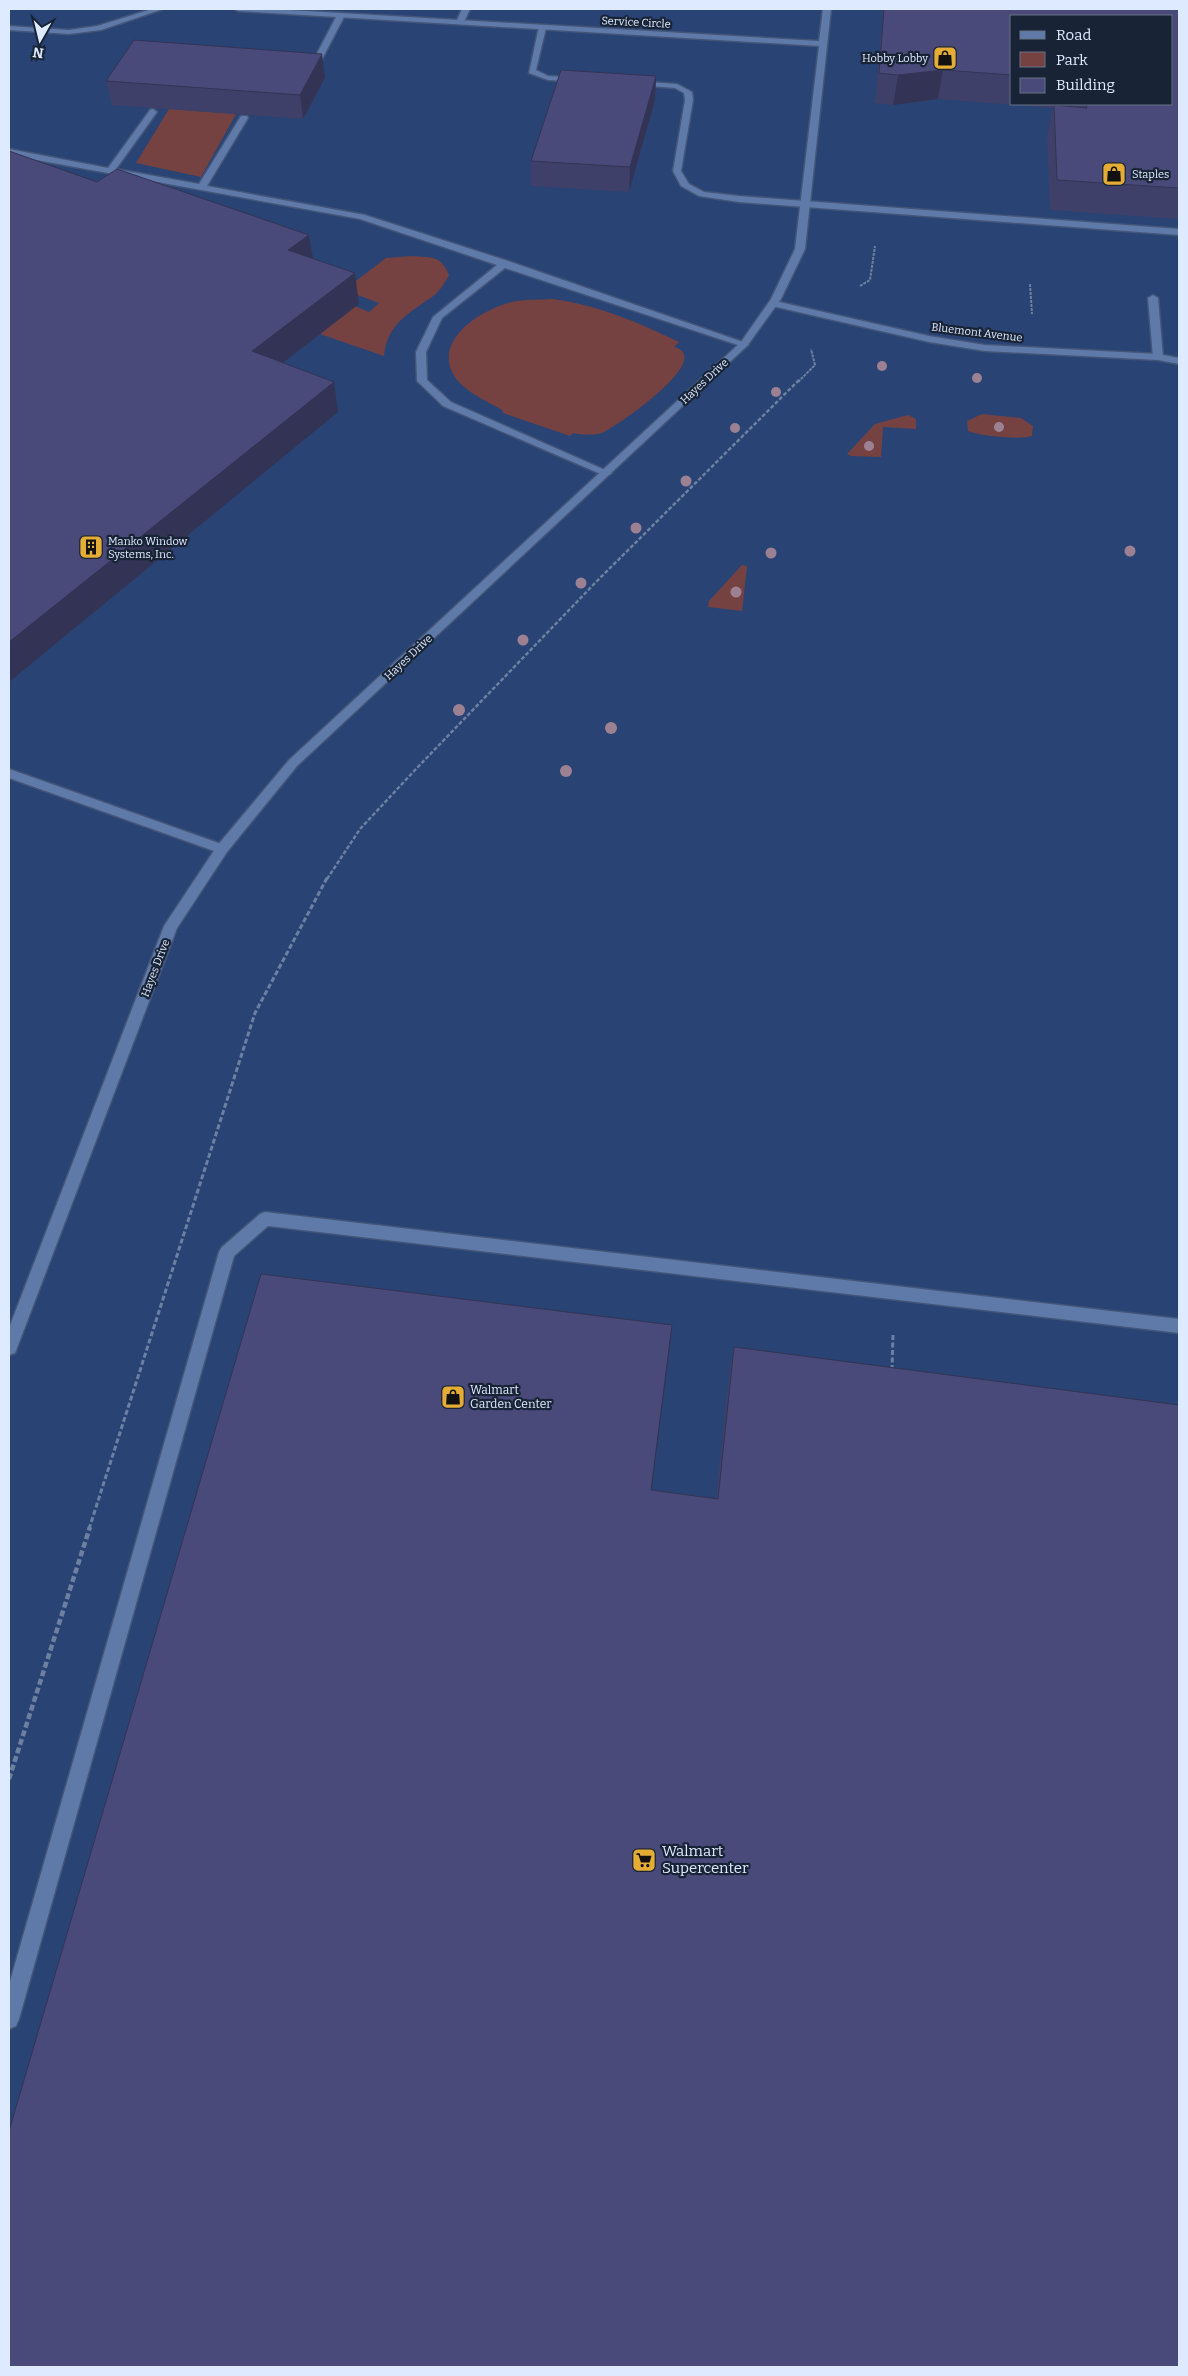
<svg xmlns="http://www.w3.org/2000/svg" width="1188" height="2376" font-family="Bitter,serif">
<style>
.built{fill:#294374;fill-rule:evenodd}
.green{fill:#764241}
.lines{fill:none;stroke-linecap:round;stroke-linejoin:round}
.lane-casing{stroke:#435578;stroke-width:3}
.street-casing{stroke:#435578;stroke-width:3}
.secondary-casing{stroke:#435578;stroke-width:3}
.path-far3{stroke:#6e80a2;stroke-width:2;stroke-dasharray:3 1;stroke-linecap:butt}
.path-far2{stroke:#6e80a2;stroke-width:2.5;stroke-dasharray:4 2;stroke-linecap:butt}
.path-far1{stroke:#6e80a2;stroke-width:3;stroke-dasharray:5 2.5;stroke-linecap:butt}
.path{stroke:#6e80a2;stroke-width:4.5;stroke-dasharray:6 3;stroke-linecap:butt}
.lane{fill:#5f79a8;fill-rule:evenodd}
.street{fill:#5f79a8;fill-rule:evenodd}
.secondary{fill:#5f79a8;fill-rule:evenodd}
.tree{fill:#9b8192}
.wall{fill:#3f4069;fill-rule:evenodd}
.shaded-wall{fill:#333455}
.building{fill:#494a7a;stroke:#333455}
.labels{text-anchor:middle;stroke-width:4.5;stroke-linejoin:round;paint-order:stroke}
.far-street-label{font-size:11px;fill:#deeaff;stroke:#182336}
.far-poi-label{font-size:11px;fill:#deeaff;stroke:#182336;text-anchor:start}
.poi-label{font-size:12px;fill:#deeaff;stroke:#182336;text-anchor:start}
.near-poi-label{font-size:15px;fill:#deeaff;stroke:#182336;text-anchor:start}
</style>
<rect width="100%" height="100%" fill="#243b65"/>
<!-- built -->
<path class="built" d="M9 9H1179V2367H9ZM1012 16H1172V104H1012Z"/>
<!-- green -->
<g class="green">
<polygon points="169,109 236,114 201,177 136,163"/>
<path d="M412 256C432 258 441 255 449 275 445 283 439 292 432 297 409 313 387 324 384 356L320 334 355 306 369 312 379 303 344 290 386 258Z"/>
<path d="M552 299C595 304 640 323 679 342L674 347C716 358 619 425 604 432 595 436 582 435 573 433L570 436 503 413 502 410C487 401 462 391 453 374 433 337 487 306 517 301 528 299 540 300 552 299Z"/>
<path d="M982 414 1021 418 1033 426 1032 436C1020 440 980 436 968 431L967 421Z"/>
<polygon points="908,415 916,419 916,429 883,427 881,457 851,456 847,454 875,424"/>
<polygon points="742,565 747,566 742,611 708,607 709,601"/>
</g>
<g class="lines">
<!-- lane casing -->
<g class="lane-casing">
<g id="lane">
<polygon points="152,9 163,9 101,30 69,34 9,30 9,26 69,30 97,26"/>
<polygon points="462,9 470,9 464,22 460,24 456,22"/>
<polygon points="341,13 345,15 319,65 312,67 311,65 337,15"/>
<polygon points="539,26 546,28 536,70 548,76 581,78 581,82 548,80 529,73"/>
<polygon points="633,81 677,84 692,92 693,100 681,171 689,184 704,192 739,196 1179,229 1179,235 739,202 699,196 681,186 673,171 685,100 684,93 675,88 636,85 632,83"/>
<polygon points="153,109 157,112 116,169 199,184 241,116 247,116 248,118 207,186 365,215 508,261 749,344 747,346 741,346 505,268 442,318 426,352 427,380 451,402 612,473 607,476 603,475 443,406 417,381 416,352 433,317 497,265 360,219 9,155 9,149 108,168 150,110"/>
<polygon points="1153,295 1158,298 1163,357 1158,360 1153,357 1148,298"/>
<polygon points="9,769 227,846 228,849 222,854 217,852 9,778"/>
<polygon points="265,1212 1179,1319 1179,1333 268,1226 234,1256 19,2019 16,2026 9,2029 9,1985 219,1252 222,1247 260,1214"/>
</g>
</g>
<!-- street casing -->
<g class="street-casing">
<polygon id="street" points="234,9 273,9 819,41 823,9 831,9 805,249 781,299 747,346 297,766 227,852 177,928 17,1348 15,1353 9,1355 9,1328 164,926 217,846 289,760 741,342 771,299 795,249 819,46 238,11"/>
</g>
<!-- secondary casing -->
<g class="secondary-casing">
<polygon id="secondary" points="775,301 929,336 985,345 1158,354 1179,358 1179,364 1158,360 985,351 929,342 772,306 770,304"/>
</g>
<!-- path-far3 -->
<g class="path-far3">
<polyline points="1030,284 1032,314"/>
<polyline points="860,286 870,280 875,246"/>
<polyline points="798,382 815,365 811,349"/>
</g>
<!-- path-far2 -->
<polyline class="path-far2" points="327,879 360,829 415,770 596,582 799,380"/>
<!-- path-far1 -->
<g class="path-far1">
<polyline points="892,1370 893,1334"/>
<polyline points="89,1529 255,1013 327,878"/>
</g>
<!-- path -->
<polyline class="path" points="9,1779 90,1527"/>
<!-- lane -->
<use href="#lane" class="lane"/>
<!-- street -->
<use href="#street" class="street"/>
<!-- secondary -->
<use href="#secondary" class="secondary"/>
</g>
<!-- trees -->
<g class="tree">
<circle cx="882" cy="366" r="5"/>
<circle cx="977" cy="378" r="5"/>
<circle cx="776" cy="392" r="5"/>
<circle cx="999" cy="427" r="5"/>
<circle cx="735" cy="428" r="5"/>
<circle cx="869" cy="446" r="5"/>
<circle cx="686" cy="481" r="5.5"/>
<circle cx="636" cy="528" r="5.5"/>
<circle cx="1130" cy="551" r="5.5"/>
<circle cx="771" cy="553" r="5.5"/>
<circle cx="581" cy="583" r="5.5"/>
<circle cx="736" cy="592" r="5.5"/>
<circle cx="523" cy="640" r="5.5"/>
<circle cx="459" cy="710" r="6"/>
<circle cx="611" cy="728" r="6"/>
<circle cx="566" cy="771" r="6"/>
</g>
<!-- wall -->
<g class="wall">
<path d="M883 9H1179V219L1050 210 1047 135 1053 108 938 99 893 105 875 103ZM1012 16 1172 104H1012Z"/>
<polygon points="656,76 655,100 629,192 531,186 531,161"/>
<polygon points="325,78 303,119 112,105 106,81"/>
<polygon points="672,1325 651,1490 716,1499 730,1367 734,1347 1179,1405 9,2367"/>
</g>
<!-- shaded-wall -->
<g class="shaded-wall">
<polygon points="322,54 325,78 303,119 300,95"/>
<polygon points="943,70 938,99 893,105 898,75"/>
<polygon points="656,76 655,100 629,192 630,167"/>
<polygon points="309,235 314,265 288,250"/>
<polygon points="355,273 359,304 258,382 252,351"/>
<polygon points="334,382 338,412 9,682 9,642"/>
<polygon points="672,1325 670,1346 649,1508 651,1490"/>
</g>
<!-- building -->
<g class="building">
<polygon points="884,9 1179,9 1179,188 1057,180 1054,105 1087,108 1086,104 1172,104 1172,16 1012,16 1012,75 943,70 898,75 879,73"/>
<polygon points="134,40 322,54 300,95 106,81"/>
<polygon points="561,70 656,76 630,167 531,161"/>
<polygon points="9,151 97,182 117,169 309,235 288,250 355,273 252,351 334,382 9,642"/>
<polygon points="261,1274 672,1325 651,1490 718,1499 734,1347 1179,1405 1179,2367 9,2367 9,2131"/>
</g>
<!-- icons -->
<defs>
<g id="shop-square" transform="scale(1.25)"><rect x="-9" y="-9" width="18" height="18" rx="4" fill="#e5ad35" stroke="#182336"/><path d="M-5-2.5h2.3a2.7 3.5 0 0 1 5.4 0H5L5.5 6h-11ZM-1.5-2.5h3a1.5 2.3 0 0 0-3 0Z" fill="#111"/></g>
<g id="building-square" transform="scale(1.25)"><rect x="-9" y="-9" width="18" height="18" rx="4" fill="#e5ad35" stroke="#182336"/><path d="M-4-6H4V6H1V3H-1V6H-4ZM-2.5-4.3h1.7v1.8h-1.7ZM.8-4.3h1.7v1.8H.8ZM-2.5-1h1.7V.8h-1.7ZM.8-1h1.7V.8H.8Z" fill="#111"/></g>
<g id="supermarket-square" transform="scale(1.25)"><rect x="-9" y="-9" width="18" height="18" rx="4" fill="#e5ad35" stroke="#182336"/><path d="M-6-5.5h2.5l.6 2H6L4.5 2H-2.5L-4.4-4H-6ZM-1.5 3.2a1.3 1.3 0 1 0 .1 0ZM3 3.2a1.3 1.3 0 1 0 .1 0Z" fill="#111"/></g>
</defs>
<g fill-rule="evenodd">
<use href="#shop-square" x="945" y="58"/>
<use href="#shop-square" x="1114" y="174"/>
<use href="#building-square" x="91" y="547"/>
<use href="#shop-square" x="453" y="1397"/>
<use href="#supermarket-square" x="644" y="1860"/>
</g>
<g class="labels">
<!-- far-street labels -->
<g class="far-street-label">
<text transform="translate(636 22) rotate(3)" y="4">Service Circle</text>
<text transform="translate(977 332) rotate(7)" y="4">Bluemont Avenue</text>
<text transform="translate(704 381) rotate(-43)" y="4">Hayes Drive</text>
<text transform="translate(408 657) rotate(-43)" y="4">Hayes Drive</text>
<text transform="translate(155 968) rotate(-69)" y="4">Hayes Drive</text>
</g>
<!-- far-poi labels -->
<g class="far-poi-label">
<text x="928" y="62" text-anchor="end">Hobby Lobby</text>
<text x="1132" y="178">Staples</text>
<text x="108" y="545">Manko Window<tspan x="108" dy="13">Systems, Inc.</tspan></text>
</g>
<!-- poi labels -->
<g class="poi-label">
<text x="470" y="1394">Walmart<tspan x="470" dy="14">Garden Center</tspan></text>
</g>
<!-- near-poi labels -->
<g class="near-poi-label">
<text x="662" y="1856">Walmart<tspan x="662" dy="17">Supercenter</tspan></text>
</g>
</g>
<!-- border -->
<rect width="1188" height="2376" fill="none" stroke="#deeaff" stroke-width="20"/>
<!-- legend -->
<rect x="1010" y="15" width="162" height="90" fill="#182336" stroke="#677386"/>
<rect x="1020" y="31" width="25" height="8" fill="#5f79a8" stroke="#677386"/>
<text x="1056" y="40" font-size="15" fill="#deeaff">Road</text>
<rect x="1020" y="52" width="25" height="15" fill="#764241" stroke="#677386"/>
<text x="1056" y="65" font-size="15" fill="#deeaff">Park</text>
<rect x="1020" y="78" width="25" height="15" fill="#494a7a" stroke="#677386"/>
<text x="1056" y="90" font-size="15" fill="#deeaff">Building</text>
<!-- north arrow -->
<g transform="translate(40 40) rotate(188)" stroke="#182336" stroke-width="4" paint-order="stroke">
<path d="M0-4L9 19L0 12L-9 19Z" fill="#deeaff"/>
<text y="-8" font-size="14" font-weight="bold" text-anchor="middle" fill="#deeaff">N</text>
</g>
</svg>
